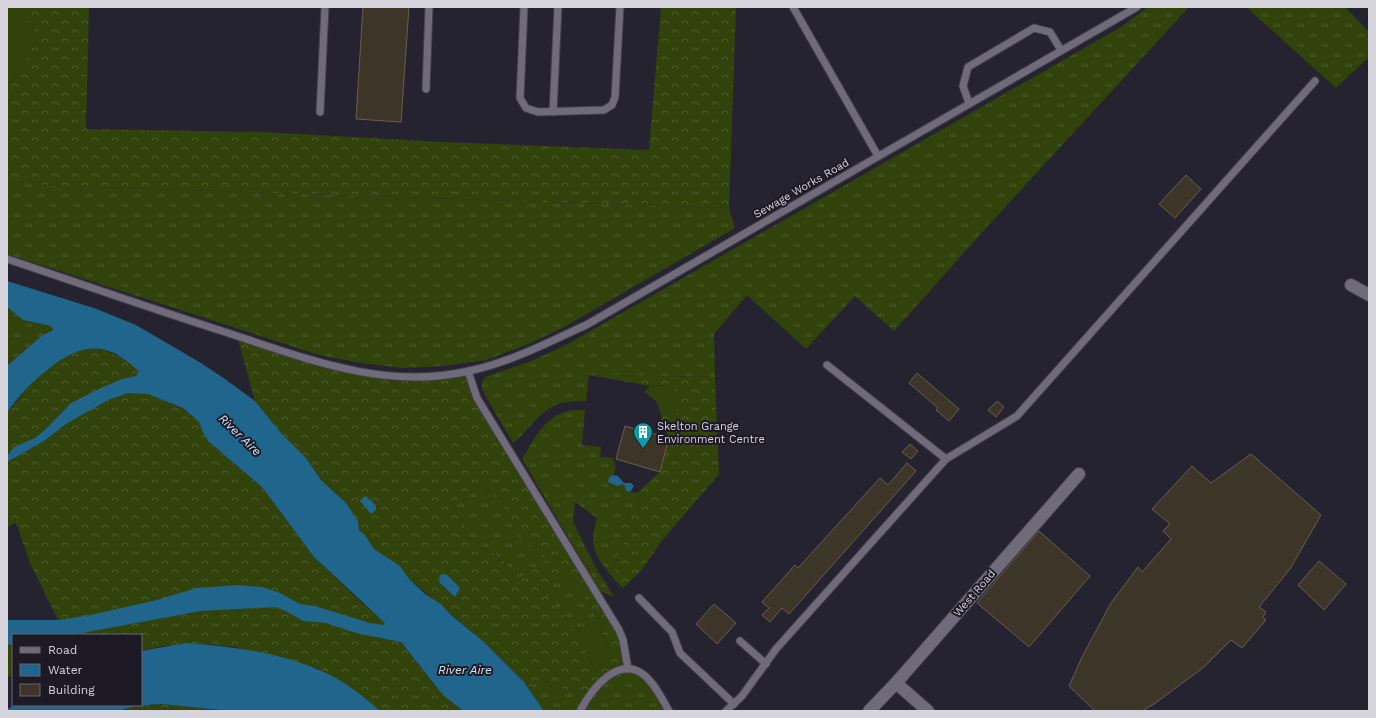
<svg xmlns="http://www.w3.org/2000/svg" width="1376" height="718" font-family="'Work Sans',sans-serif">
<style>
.grass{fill:url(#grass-tufts)}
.forest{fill:url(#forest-crowns);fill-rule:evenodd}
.garden{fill:#31420b}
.water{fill:#20658b}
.building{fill:#3d3528;stroke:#675e50}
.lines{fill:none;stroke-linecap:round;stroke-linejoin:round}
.lane-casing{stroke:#43404b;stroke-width:9}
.street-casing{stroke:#43404b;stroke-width:14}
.lane{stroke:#6f6b7b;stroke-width:7}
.street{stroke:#6f6b7b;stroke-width:12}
.labels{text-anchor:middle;stroke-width:4;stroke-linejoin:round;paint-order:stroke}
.street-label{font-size:11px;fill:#d6d4dd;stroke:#1d1a26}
.poi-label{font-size:11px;fill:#d6d4dd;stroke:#1d1a26;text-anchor:start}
.water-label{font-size:12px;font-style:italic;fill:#d0e4f2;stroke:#1d1a26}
</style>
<defs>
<pattern id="grass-tufts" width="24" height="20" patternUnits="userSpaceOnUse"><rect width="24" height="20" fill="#31420b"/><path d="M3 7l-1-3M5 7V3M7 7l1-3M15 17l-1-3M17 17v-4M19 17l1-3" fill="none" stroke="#4e5c2e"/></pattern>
<pattern id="forest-crowns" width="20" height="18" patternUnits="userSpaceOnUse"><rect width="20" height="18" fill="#31420b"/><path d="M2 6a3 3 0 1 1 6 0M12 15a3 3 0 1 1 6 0" fill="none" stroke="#4e5c2e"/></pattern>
</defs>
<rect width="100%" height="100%" fill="#262330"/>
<!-- grass -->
<g class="grass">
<path d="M1148 7H1189L986 228 894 331 855 296 806 349 747 295 714 334 715 377 589 375 586 401C578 401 569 401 561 403 541 408 529 431 513 443L482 390V383L485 377 531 361 566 345 1121 27Z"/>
<polygon points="1246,7 1345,7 1369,32 1369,57 1336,88"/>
<polygon points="7,180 35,185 729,208 735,228 564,327 526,345 486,360 444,366 402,368 361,363 319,355 7,254"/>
<polygon points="7,307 23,320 51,326 54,330 40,337 7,366"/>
<path d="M572 410H585L582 445 601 447 600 457 613 458 616 468 613 475 609 477 624 484 626 491 637 493 641 505 618 529 624 543C616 555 615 564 614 579 595 557 588 546 597 518L575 502 573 522 596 568 614 597 600 591 522 459C536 437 544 416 572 410Z"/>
<polygon points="483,487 497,495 524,540 549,559 517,580 502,559 467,536 451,503"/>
<polygon points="564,576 577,582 598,621 577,630 543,591"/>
<polygon points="628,669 645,676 669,711 544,711 524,682 589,693 599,683"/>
</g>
<!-- forest -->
<g class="forest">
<polygon points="13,7 89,7 86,129 263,132 443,142 649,150 661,7 736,7 729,208 35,185 7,180 7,92 39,36"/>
<path d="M237 336 335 368 421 377 468 371 477 398 619 630 628 669 616 672 589 693 524 682 483 641 409 579C398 563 390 561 375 550 369 545 366 536 359 530L358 521 346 503 321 480 306 458 281 433 255 401ZM484 487 497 495 524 540 548 559 517 580 502 559 467 536 451 503ZM564 576 577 582 598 621 611 653 595 672 577 630 543 591Z"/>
<polygon points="93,348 104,350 128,360 169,403 183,408 199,422 204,435 209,442 262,487 314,557 360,601 381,618 443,695 463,711 380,711 354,690 317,668 234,647 208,644 163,646 141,651 141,635 13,635 13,676 7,677 7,640 30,620 58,620 30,563 16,523 7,527 7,413 34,379 62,357 82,349"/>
<path d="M589 375 715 377 719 474 661 542 640 572 623 588 614 579C615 564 616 555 624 543L618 529 641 505 637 493 660 472 669 438 662 421 661 414 677 409 665 385 650 386Z"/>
<polygon points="161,704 230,711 118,711 136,706"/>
</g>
<!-- garden -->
<g class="garden">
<polygon points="7,7 13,7 39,36 7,92"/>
<polygon points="665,385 680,393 677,409 661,414 657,402 645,392 650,386"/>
<polygon points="598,621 611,653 595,672 577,630"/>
</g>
<!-- water -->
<g class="water">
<path d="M7 281 94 308 136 325 201 363 225 379 255 401 281 433 306 458 321 480 346 503 358 521 359 530 365 535 374 549 400 566 409 579 425 594 441 604 451 615 483 641 524 682 544 711H463L443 695 401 642 356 633 326 623 303 621 286 611 275 607 201 611 71 635H13V644L7 645V620H59L90 615 157 600 196 588 238 585 262 587 278 592 300 604 315 606 370 623 383 625 385 623 314 557 262 487 209 442 204 435 199 422 183 408 148 394 128 393 108 400 66 424 44 441 7 462V456L14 447 35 438 46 429 71 403 103 387 122 379 136 376 139 372C107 339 80 343 46 371 31 383 18 396 7 413V366L40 337 53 330 51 326 23 320 7 307Z"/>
<polygon points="613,475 618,476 624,483 631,483 634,486 630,492 626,491 624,484 617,486 608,482 609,477"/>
<polygon points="366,496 376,506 376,510 371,514 360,501 362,498"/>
<polygon points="444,574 447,575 460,588 455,597 440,583 439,579 440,575"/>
<path d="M186 643C230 646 276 652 317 669 340 678 361 694 380 711H230L161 704 136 706 118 711H7V709L16 705H141V651Z"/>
</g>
<!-- building -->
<g class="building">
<polygon points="363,7 409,7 401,122 356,119"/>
<polygon points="1186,175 1201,189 1175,218 1159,204"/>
<polygon points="917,373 959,409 949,421 936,410 938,408 909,383"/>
<polygon points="997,401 1004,407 996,417 988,410"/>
<polygon points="625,426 669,438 660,472 616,459"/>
<polygon points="910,444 918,451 911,459 902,452"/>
<polygon points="1251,454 1321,515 1290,569 1259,607 1266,612 1263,617 1266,620 1242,648 1231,640 1204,667 1154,704 1142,711 1095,711 1069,686 1082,657 1111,603 1138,567 1142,572 1171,539 1163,531 1170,524 1152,509 1192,466 1211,483"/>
<polygon points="907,463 916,471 789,614 782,608 770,622 762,615 769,608 762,602 795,565 798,568 880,478 888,485"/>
<polygon points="1039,531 1090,576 1029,647 977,603"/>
<polygon points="1319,561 1346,584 1324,610 1298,585"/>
<polygon points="714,604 736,623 717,644 696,624"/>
</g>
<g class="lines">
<!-- lane casing -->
<g class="lane-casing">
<g id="lane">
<polyline points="524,7 520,98 526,108 538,112 604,110 612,105 615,97 620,7"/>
<polyline points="793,7 878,156"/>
<polyline points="426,89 429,7"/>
<polyline points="969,103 963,86 968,67 1034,28 1050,32 1061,50"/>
<polyline points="320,112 325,7"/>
<polyline points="553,112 558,7"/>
<path d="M7 259C79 283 150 308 222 331 302 357 383 391 469 371 511 362 549 342 588 324L1137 7"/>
<polyline points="827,365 946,459"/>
<polyline points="468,371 477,398 619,630 623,640 628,669"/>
<polyline points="639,598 672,632 680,653 734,704"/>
<polyline points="740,641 766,664"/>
<path d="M580 711C591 690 618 654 644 675 655 684 662 699 669 711"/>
<polyline points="726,711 742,696 776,649 946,459 1017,416 1315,81"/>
</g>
</g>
<!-- street casing -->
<g class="street-casing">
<g id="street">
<polyline points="1351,285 1369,295"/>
<polyline points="896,683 928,711"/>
<polyline points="869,711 896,683 1079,474"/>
</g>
</g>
<!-- lane -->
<use href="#lane" class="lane"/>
<!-- street -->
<use href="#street" class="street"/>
</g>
<!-- icons -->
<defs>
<g id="building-pin" transform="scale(1)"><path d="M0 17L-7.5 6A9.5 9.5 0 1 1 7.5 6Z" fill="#0f9aa8" stroke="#1d1a26"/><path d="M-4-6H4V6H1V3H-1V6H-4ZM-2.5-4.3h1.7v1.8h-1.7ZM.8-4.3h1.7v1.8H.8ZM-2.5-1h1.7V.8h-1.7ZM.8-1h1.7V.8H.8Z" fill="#fff"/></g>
</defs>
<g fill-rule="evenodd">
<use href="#building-pin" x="643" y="432"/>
</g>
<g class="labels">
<!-- street labels -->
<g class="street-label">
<text transform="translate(801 188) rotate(-30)" y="4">Sewage Works Road</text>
<text transform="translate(974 593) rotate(-49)" y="4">West Road</text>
</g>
<!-- poi labels -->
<g class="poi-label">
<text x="657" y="430">Skelton Grange<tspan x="657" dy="13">Environment Centre</tspan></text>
</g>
<!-- water labels -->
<g class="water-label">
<text transform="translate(240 435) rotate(44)" y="4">River Aire</text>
<text x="465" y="674">River Aire</text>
</g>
</g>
<!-- border -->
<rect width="1376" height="718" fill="none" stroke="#d6d4dd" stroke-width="16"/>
<!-- legend -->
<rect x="12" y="634" width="130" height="72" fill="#1d1a26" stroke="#67646f"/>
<rect x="20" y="647" width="20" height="6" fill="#6f6b7b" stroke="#67646f"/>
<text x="48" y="654" font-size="12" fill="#d6d4dd">Road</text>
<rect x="20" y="664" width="20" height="12" fill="#20658b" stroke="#67646f"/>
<text x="48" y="674" font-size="12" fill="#d6d4dd">Water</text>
<rect x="20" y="684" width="20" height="12" fill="#3d3528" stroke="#67646f"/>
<text x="48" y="694" font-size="12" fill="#d6d4dd">Building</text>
</svg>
